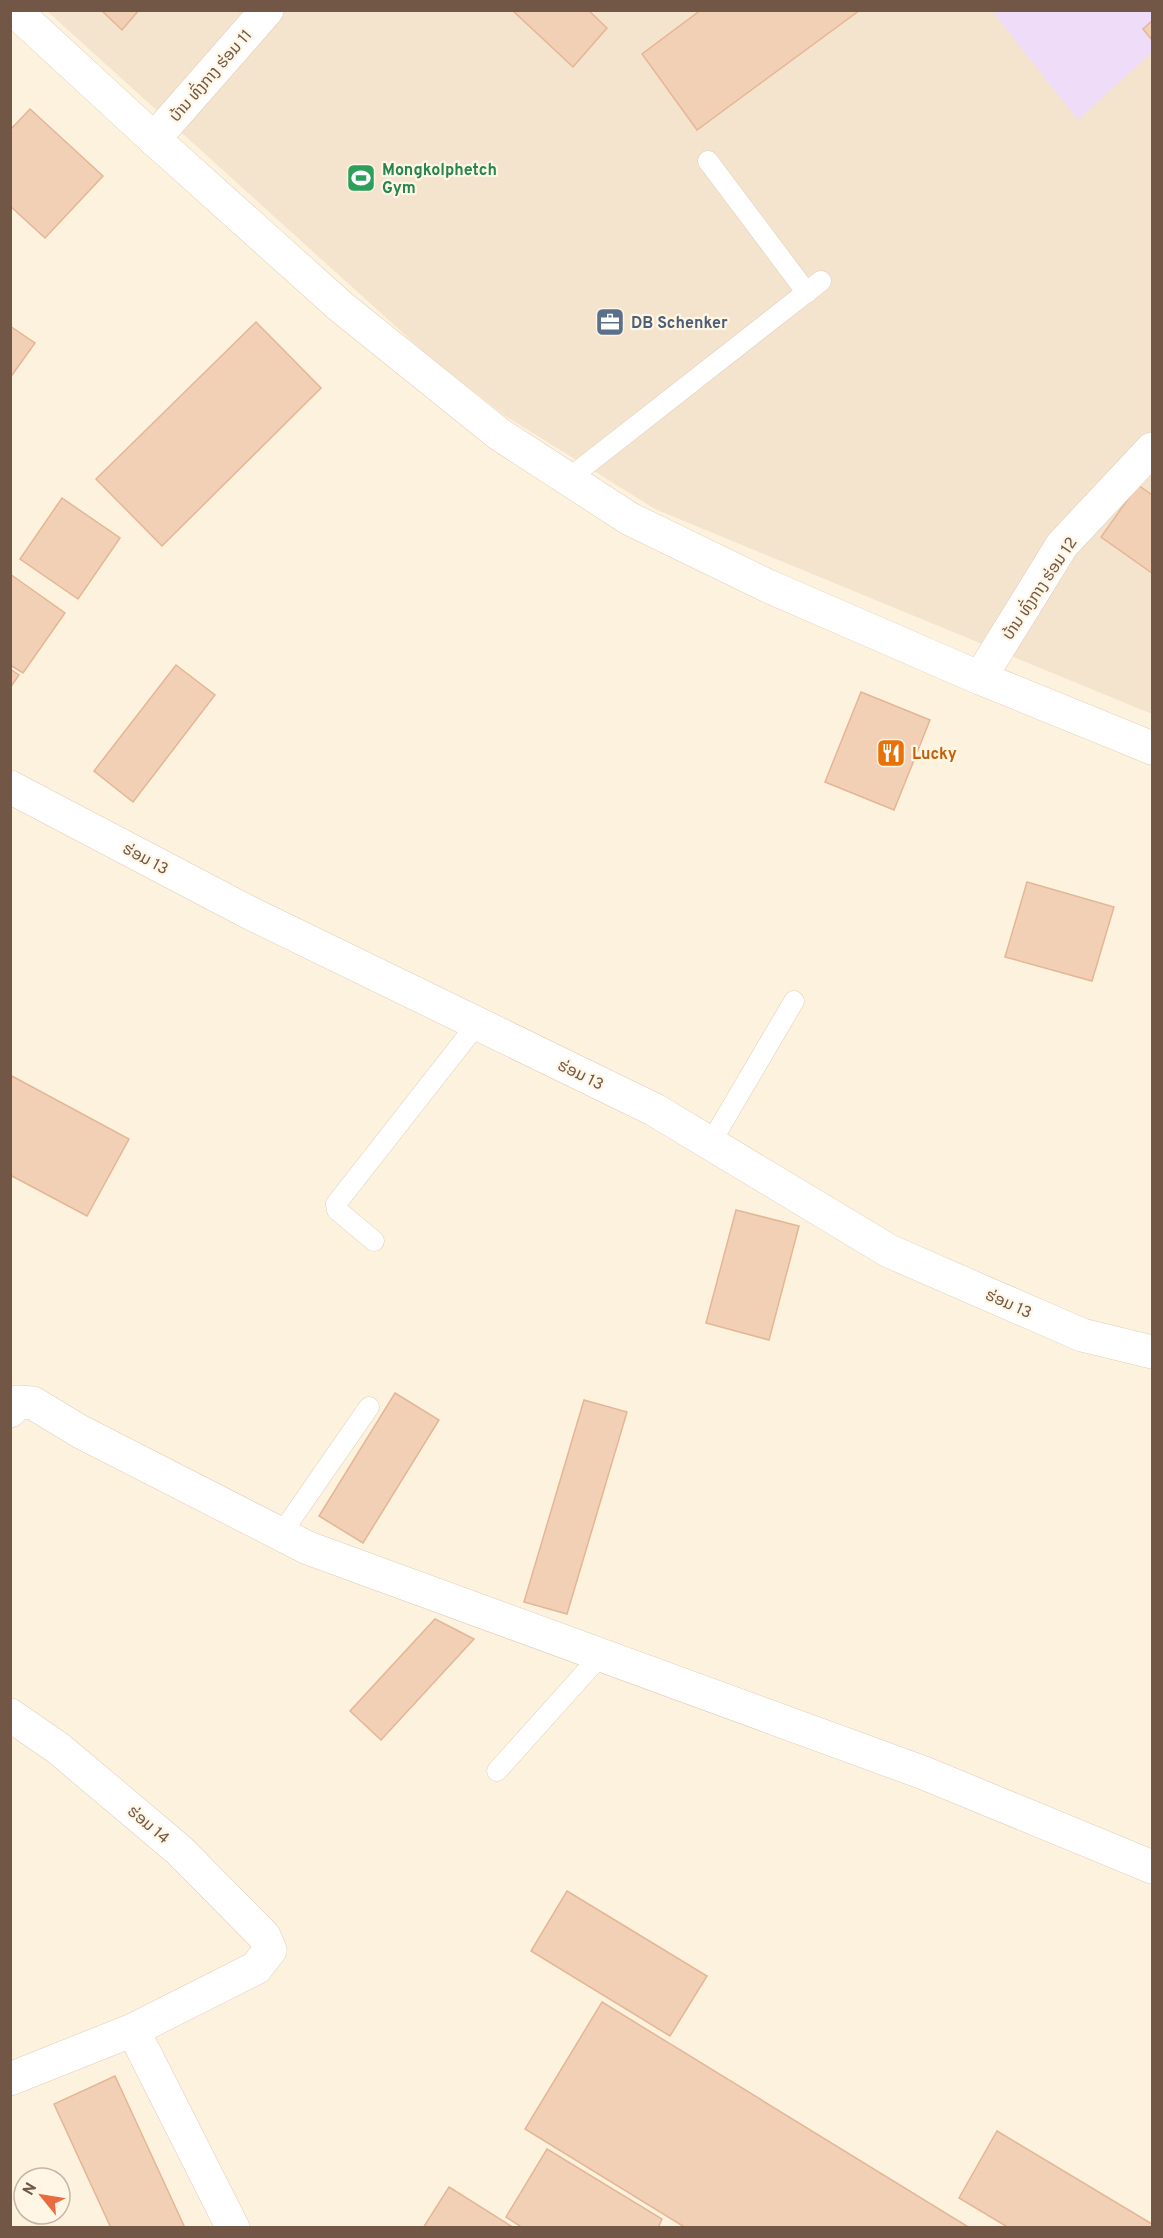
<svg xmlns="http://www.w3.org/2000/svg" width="1163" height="2238" font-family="Overpass,'Noto Sans Lao',sans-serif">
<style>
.residential{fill:#f4e3cd}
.education{fill:#efdcf8}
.building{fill:#f2d0b6;stroke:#e5b696;stroke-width:1.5}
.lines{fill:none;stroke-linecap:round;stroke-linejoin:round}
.lane-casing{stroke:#e0cebb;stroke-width:21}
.street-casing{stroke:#e0cebb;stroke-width:34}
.secondary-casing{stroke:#e5cfb8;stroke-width:34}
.lane{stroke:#fff;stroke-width:20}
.street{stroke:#fff;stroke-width:33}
.secondary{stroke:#fff;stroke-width:33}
.labels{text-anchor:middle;stroke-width:4.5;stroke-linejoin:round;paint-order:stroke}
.street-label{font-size:16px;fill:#725746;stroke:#fff6e5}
.leisure-label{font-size:16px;font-weight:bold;fill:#27864d;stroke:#fff6e5;text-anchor:start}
.service-label{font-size:16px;font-weight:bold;fill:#4e5e75;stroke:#fff6e5;text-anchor:start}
.food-label{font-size:16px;font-weight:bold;fill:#c56008;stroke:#fff6e5;text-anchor:start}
</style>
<rect width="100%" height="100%" fill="#fcf2de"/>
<!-- residential -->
<polygon class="residential" points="47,11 1152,11 1152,714 655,509 504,415 424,352"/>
<!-- education -->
<polygon class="education" points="992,11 1152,11 1152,52 1078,120"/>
<!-- building -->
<g class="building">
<polygon points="101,10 139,10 122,30"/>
<polygon points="512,10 588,10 607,28 573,67"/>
<polygon points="701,10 860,10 697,130 642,54"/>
<polygon points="1152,21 1152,40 1143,29"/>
<polygon points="30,109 103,176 45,238 10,206 10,130"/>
<polygon points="256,322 321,388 162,546 96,479"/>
<polygon points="10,326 35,343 10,378"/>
<polygon points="1138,485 1152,495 1152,573 1101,537"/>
<polygon points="62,498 120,538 78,599 20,559"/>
<polygon points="10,574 65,613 23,673 10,665"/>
<polygon points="176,665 215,695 133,802 94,771"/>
<polygon points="10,669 19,675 10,688"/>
<polygon points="861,692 930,720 894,810 825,782"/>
<polygon points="1027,882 1114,907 1092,981 1005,957"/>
<polygon points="10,1075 129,1139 87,1216 10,1175"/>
<polygon points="736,1210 799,1226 769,1340 706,1323"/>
<polygon points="395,1393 439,1420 363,1543 319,1516"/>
<polygon points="584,1400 627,1412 567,1614 524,1602"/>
<polygon points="435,1619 474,1639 381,1740 350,1711"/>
<polygon points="567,1891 707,1976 670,2036 531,1951"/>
<polygon points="602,2002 970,2228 686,2228 525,2129"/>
<polygon points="115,2076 185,2228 111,2228 54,2104"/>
<polygon points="997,2131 1152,2224 1152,2228 1009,2228 959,2198"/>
<polygon points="547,2149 662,2219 658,2228 523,2228 506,2217"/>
<polygon points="449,2187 514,2228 423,2228"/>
</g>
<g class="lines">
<!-- lane casing -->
<g class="lane-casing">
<g id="lane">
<polyline points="708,161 807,293"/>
<polyline points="568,479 821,281"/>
<polyline points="710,1144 794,1001"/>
<polyline points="374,1241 337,1210 336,1204 477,1024"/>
<polyline points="281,1534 369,1407"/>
<polyline points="497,1771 601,1655"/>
</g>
</g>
<!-- street casing -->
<g class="street-casing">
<g id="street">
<polyline points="154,139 267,10"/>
<polyline points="980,678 1062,545 1152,449"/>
<polyline points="10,787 248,912 655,1110 889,1251 1082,1335 1152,1352"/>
<polyline points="10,1411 18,1402 33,1403 81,1432 308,1548 924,1773 1152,1867"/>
<polyline points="10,1715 58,1748 179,1850 264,1936 270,1950 256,1968 133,2030 10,2079"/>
<polyline points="133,2030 233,2228"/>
</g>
</g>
<!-- secondary casing -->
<g class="secondary-casing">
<polyline id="secondary" points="14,10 154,139 340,306 499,434 630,519 768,586 980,678 1152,748"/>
</g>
<!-- lane -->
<use href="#lane" class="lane"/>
<!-- street -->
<use href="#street" class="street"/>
<!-- secondary -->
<use href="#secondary" class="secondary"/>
</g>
<!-- icons -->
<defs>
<g id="stadium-square" transform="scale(1.5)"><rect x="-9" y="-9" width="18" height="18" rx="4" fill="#2e9e5b" stroke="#fff6e5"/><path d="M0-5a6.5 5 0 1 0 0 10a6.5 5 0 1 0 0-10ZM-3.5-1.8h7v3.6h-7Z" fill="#fff"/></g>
<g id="office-square" transform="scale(1.5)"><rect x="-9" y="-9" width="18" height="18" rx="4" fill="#5c6f8a" stroke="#fff6e5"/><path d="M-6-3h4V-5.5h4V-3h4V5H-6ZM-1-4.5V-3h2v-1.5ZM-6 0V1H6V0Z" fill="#fff"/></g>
<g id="restaurant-square" transform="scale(1.5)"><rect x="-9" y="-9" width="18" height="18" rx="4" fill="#e8710a" stroke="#fff6e5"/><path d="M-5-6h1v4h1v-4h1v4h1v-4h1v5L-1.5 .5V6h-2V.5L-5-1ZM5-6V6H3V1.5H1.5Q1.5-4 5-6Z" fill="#fff"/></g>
</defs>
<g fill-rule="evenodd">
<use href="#stadium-square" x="361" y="178"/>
<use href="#office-square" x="610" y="322"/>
<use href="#restaurant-square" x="891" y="753"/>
</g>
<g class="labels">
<!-- street labels -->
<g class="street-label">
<text transform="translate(210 75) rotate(-49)" y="6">ບ້ານ ທົ່ງກາງ ຮ່ອມ 11</text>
<text transform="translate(1039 588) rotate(-56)" y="6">ບ້ານ ທົ່ງກາງ ຮ່ອມ 12</text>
<text transform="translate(146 858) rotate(28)" y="6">ຮ່ອມ 13</text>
<text transform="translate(581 1074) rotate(26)" y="6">ຮ່ອມ 13</text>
<text transform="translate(1009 1303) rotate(24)" y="6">ຮ່ອມ 13</text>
<text transform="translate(149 1824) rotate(40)" y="6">ຮ່ອມ 14</text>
</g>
<!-- leisure labels -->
<g class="leisure-label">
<text x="382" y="175">Mongkolphetch<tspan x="382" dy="18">Gym</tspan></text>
</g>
<!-- service labels -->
<g class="service-label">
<text x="631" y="328">DB Schenker</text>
</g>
<!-- food labels -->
<g class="food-label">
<text x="912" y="759">Lucky</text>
</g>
</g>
<!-- border -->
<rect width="1163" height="2238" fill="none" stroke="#725746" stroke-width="24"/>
<!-- north arrow -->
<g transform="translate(42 2196) rotate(300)"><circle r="28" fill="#fff6e5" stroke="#c7b6a5" stroke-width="1.5"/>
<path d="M0-4.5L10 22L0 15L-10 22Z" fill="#ea6b40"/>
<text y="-9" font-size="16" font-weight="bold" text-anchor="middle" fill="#725746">N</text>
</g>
</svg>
